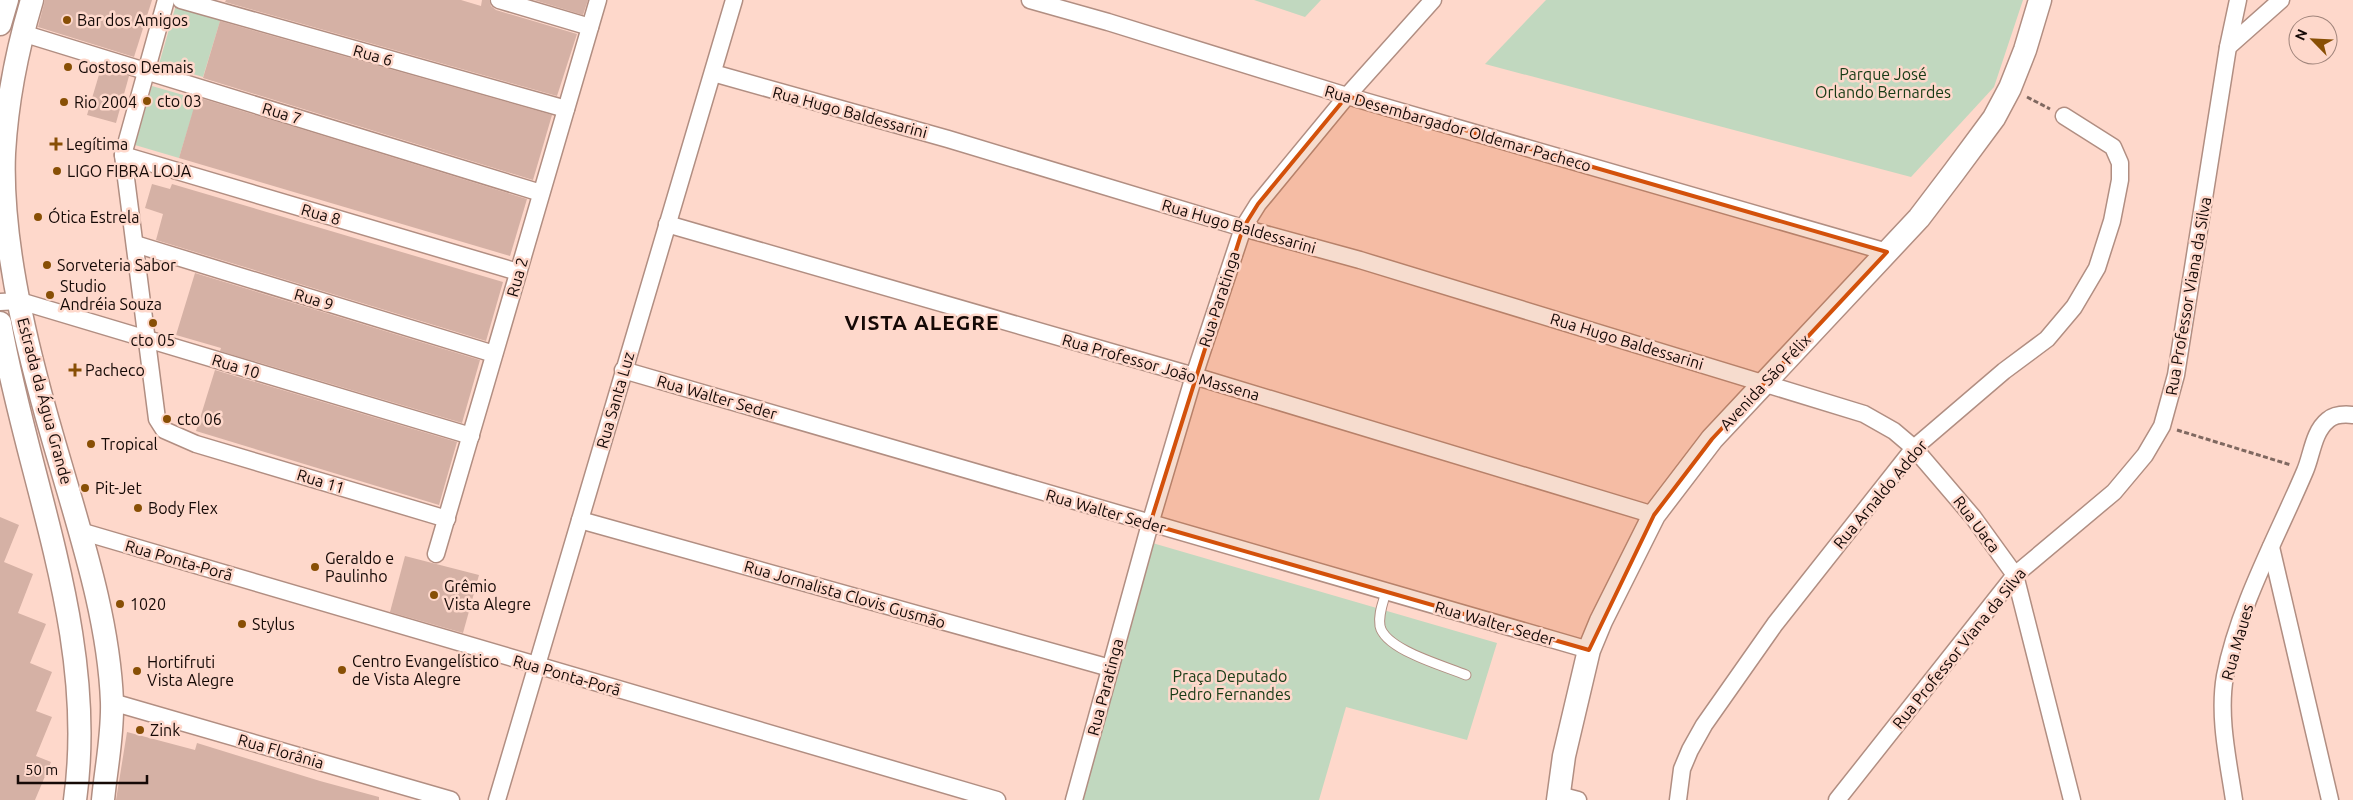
<svg xmlns="http://www.w3.org/2000/svg" width="2353" height="800" font-family="Ubuntu,sans-serif">
<style>
.green{fill:#c1d8bf}
.building{fill:#d5b1a5}
.lines{fill:none;stroke-linecap:round;stroke-linejoin:round}
.lane-casing{stroke:#b18e82;stroke-width:11}
.street-casing{stroke:#b18e82;stroke-width:19}
.secondary-casing{stroke:#b18e82;stroke-width:25}
.path{stroke:#7f6860;stroke-width:3;stroke-dasharray:5 2.5;stroke-linecap:butt}
.lane{stroke:#fff;stroke-width:9}
.street{stroke:#fff;stroke-width:16}
.secondary{stroke:#fff;stroke-width:22}
.marked{fill:#d3510b;fill-opacity:0.2;stroke:#d3510b;stroke-width:4;stroke-linejoin:round}
.poi-dot{fill:#884f05;stroke:#fed8cb;stroke-width:2}
.labels{text-anchor:middle;stroke-width:5;stroke-linejoin:round;paint-order:stroke}
.poi-label{font-size:16px;fill:#150906;stroke:#fed8cb;text-anchor:start}
.street-label{font-size:16px;fill:#150906;stroke:#fed8cb}
.park-label{font-size:16px;fill:#173b15;stroke:#fed8cb}
.district-label{font-size:21px;font-weight:bold;letter-spacing:1px;fill:#150906;stroke:#fed8cb}
</style>
<rect width="100%" height="100%" fill="#fed8cb"/>
<!-- green -->
<g class="green">
<polygon points="1254,0 1321,0 1305,17"/>
<polygon points="1546,0 2023,0 1994,87 1911,177 1485,64"/>
<polygon points="176,5 221,18 203,77 159,64"/>
<polygon points="152,86 197,99 179,158 135,145"/>
<polygon points="1149,542 1497,643 1467,740 1346,707 1319,800 1079,800"/>
</g>
<!-- building -->
<g class="building">
<polygon points="45,0 152,0 134,57 38,27"/>
<polygon points="226,0 461,0 481,6 482,0 489,0 491,6 496,10 577,34 557,96 225,2"/>
<polygon points="534,0 588,0 583,15"/>
<polygon points="220,21 552,115 533,180 203,78"/>
<polygon points="101,68 129,76 116,123 87,115"/>
<polygon points="197,97 527,199 510,256 179,158"/>
<polygon points="152,184 170,189 172,184 503,282 486,341 156,240 163,214 145,208"/>
<polygon points="195,273 480,360 462,423 220,351 221,348 176,335"/>
<polygon points="215,370 457,442 439,505 196,431"/>
<polygon points="0,517 19,525 4,562 33,574 18,613 46,624 30,663 52,672 36,711 52,717 36,756 51,762 35,800 0,800"/>
<polygon points="405,556 479,575 463,633 390,612"/>
<polygon points="127,732 195,750 197,743 320,781 379,797 379,800 116,800"/>
</g>
<g class="lines">
<!-- lane casing -->
<g class="lane-casing">
<path id="lane" d="M1386 592C1383 603 1378 614 1380 626 1385 650 1445 666 1466 675"/>
</g>
<!-- street casing -->
<g class="street-casing">
<g id="street">
<polyline points="166,0 123,155 157,419 164,430 196,444 447,519"/>
<polyline points="181,0 566,109"/>
<polyline points="499,0 590,27"/>
<polyline points="1030,0 1108,22 1347,96 1887,252"/>
<polyline points="22,33 541,193"/>
<polyline points="2228,47 2281,0"/>
<polyline points="713,73 948,139 1243,228 1360,260 1864,414 1894,431 1914,448 1973,517 2015,575 2072,800"/>
<polyline points="123,155 518,272"/>
<polyline points="667,224 1194,376 1654,515"/>
<polyline points="135,244 494,354"/>
<polyline points="0,302 20,301 471,436"/>
<polyline points="623,370 1589,650"/>
<polyline points="580,520 1110,668"/>
<polyline points="80,531 997,800"/>
<polyline points="2271,547 2330,800"/>
<polyline points="436,554 598,0"/>
<polyline points="112,702 451,800"/>
<polyline points="1559,795 1578,800"/>
<polyline points="497,800 734,0"/>
<polyline points="1074,800 1150,524 1194,376 1243,228 1258,204 1347,96 1433,0"/>
<polyline points="1678,800 1682,769 1690,750 1704,725 1775,624 1914,448 2004,371 2047,339 2074,307 2097,268 2112,221 2120,180 2120,163 2113,147 2064,116"/>
<polyline points="1837,800 2015,575 2114,492 2145,455 2162,426 2176,375 2228,47 2238,0"/>
<path d="M2234 800C2228 760 2218 716 2225 676 2238 607 2278 535 2305 471 2312 455 2313 432 2328 420 2335 414 2344 414 2353 415"/>
</g>
</g>
<!-- secondary casing -->
<g class="secondary-casing">
<g id="secondary">
<path d="M32 0C17 50 7 101 4 153 0 251 33 372 61 466 83 542 109 622 112 702 113 735 106 768 103 800"/>
<polyline points="0,24 7,0"/>
<path d="M0 323C28 482 98 636 75 800"/>
<polyline points="1558,800 1564,756 1589,650 1601,621 1654,515 1712,439 1919,218 1954,172 1994,118 2010,88 2025,50 2040,0"/>
</g>
</g>
<!-- path -->
<g class="path">
<polyline points="2027,97 2050,109"/>
<polyline points="2177,430 2291,465"/>
</g>
<!-- lane -->
<use href="#lane" class="lane"/>
<!-- street -->
<use href="#street" class="street"/>
<!-- secondary -->
<use href="#secondary" class="secondary"/>
</g>
<!-- marked area -->
<path class="marked" d="M1347 96 1887 252 1712 439 1654 515 1589 650 1150 524 1243 228 1258 204Z"/>
<!-- markers -->
<g class="poi-dot">
<circle cx="67" cy="20" r="5"/>
<circle cx="68" cy="67" r="5"/>
<circle cx="147" cy="101" r="5"/>
<circle cx="64" cy="102" r="5"/>
<path d="M53.5 136.5h5v5h5v5h-5v5h-5v-5h-5v-5h5z"/>
<circle cx="57" cy="171" r="5"/>
<circle cx="38" cy="217" r="5"/>
<circle cx="47" cy="265" r="5"/>
<circle cx="50" cy="295" r="5"/>
<circle cx="153" cy="323" r="5"/>
<path d="M72.5 362.5h5v5h5v5h-5v5h-5v-5h-5v-5h5z"/>
<circle cx="167" cy="419" r="5"/>
<circle cx="91" cy="444" r="5"/>
<circle cx="85" cy="488" r="5"/>
<circle cx="138" cy="508" r="5"/>
<circle cx="315" cy="567" r="5"/>
<circle cx="434" cy="595" r="5"/>
<circle cx="120" cy="604" r="5"/>
<circle cx="242" cy="624" r="5"/>
<circle cx="342" cy="670" r="5"/>
<circle cx="137" cy="671" r="5"/>
<circle cx="140" cy="730" r="5"/>
</g>
<g class="labels">
<!-- poi labels -->
<g class="poi-label">
<text x="77" y="26">Bar dos Amigos</text>
<text x="78" y="73">Gostoso Demais</text>
<text x="157" y="107">cto 03</text>
<text x="74" y="108">Rio 2004</text>
<text x="66" y="150">Legítima</text>
<text x="67" y="177">LIGO FIBRA LOJA</text>
<text x="48" y="223">Ótica Estrela</text>
<text x="57" y="271">Sorveteria Sabor</text>
<text x="60" y="292">Studio<tspan x="60" dy="18">Andréia Souza</tspan></text>
<text x="153" y="346" text-anchor="middle">cto 05</text>
<text x="85" y="376">Pacheco</text>
<text x="177" y="425">cto 06</text>
<text x="101" y="450">Tropical</text>
<text x="95" y="494">Pit-Jet</text>
<text x="148" y="514">Body Flex</text>
<text x="325" y="564">Geraldo e<tspan x="325" dy="18">Paulinho</tspan></text>
<text x="444" y="592">Grêmio<tspan x="444" dy="18">Vista Alegre</tspan></text>
<text x="130" y="610">1020</text>
<text x="252" y="630">Stylus</text>
<text x="352" y="667">Centro Evangelístico<tspan x="352" dy="18">de Vista Alegre</tspan></text>
<text x="147" y="668">Hortifruti<tspan x="147" dy="18">Vista Alegre</tspan></text>
<text x="150" y="736">Zink</text>
</g>
<!-- street labels -->
<g class="street-label">
<text transform="translate(373 55) rotate(16)" y="6">Rua 6</text>
<text transform="translate(850 112) rotate(15)" y="6">Rua Hugo Baldessarini</text>
<text transform="translate(282 113) rotate(17)" y="6">Rua 7</text>
<text transform="translate(1458 128) rotate(16)" y="6">Rua Desembargador Oldemar Pacheco</text>
<text transform="translate(321 214) rotate(16)" y="6">Rua 8</text>
<text transform="translate(1239 226) rotate(16)" y="6">Rua Hugo Baldessarini</text>
<text transform="translate(517 277) rotate(-74)" y="6">Rua 2</text>
<text transform="translate(2188 296) rotate(-80)" y="6">Rua Professor Viana da Silva</text>
<text transform="translate(314 299) rotate(17)" y="6">Rua 9</text>
<text transform="translate(1219 299) rotate(-72)" y="6">Rua Paratinga</text>
<text transform="translate(1627 341) rotate(17)" y="6">Rua Hugo Baldessarini</text>
<text transform="translate(236 366) rotate(17)" y="6">Rua 10</text>
<text transform="translate(1161 367) rotate(16)" y="6">Rua Professor João Massena</text>
<text transform="translate(1765 382) rotate(-47)" y="6">Avenida São Félix</text>
<text transform="translate(717 397) rotate(16)" y="6">Rua Walter Seder</text>
<text transform="translate(615 400) rotate(-74)" y="6">Rua Santa Luz</text>
<text transform="translate(45 401) rotate(75)" y="6">Estrada da Água Grande</text>
<text transform="translate(321 481) rotate(17)" y="6">Rua 11</text>
<text transform="translate(1880 494) rotate(-50)" y="6">Rua Arnaldo Addor</text>
<text transform="translate(1106 511) rotate(16)" y="6">Rua Walter Seder</text>
<text transform="translate(1977 524) rotate(53)" y="6">Rua Uaca</text>
<text transform="translate(179 560) rotate(16)" y="6">Rua Ponta-Porã</text>
<text transform="translate(845 594) rotate(16)" y="6">Rua Jornalista Clovis Gusmão</text>
<text transform="translate(1495 623) rotate(16)" y="6">Rua Walter Seder</text>
<text transform="translate(2237 642) rotate(-74)" y="6">Rua Maues</text>
<text transform="translate(1959 648) rotate(-51)" y="6">Rua Professor Viana da Silva</text>
<text transform="translate(567 675) rotate(16)" y="6">Rua Ponta-Porã</text>
<text transform="translate(1105 687) rotate(-75)" y="6">Rua Paratinga</text>
<text transform="translate(281 751) rotate(16)" y="6">Rua Florânia</text>
</g>
<!-- park labels -->
<g class="park-label">
<text x="1883" y="80">Parque José<tspan x="1883" dy="18">Orlando Bernardes</tspan></text>
<text x="1230" y="682">Praça Deputado<tspan x="1230" dy="18">Pedro Fernandes</tspan></text>
</g>
<!-- district labels -->
<g class="district-label">
<text x="922" y="330">VISTA ALEGRE</text>
</g>
</g>
<!-- north arrow -->
<g transform="translate(2313 40) rotate(294)"><circle r="24" fill="#fed8cb" stroke="#a1857c"/>
<path d="M0-4L9 19L0 12L-9 19Z" fill="#884f05"/>
<text y="-8" font-size="14" font-weight="bold" text-anchor="middle" fill="#150906">N</text>
</g>
<!-- scale -->
<path d="M18 775v8h129v-8" fill="none" stroke="#150906" stroke-width="2.5"/>
<text x="25" y="775" font-size="15" fill="#150906" stroke="#fed8cb" stroke-width="4" paint-order="stroke">50 m</text>
</svg>
